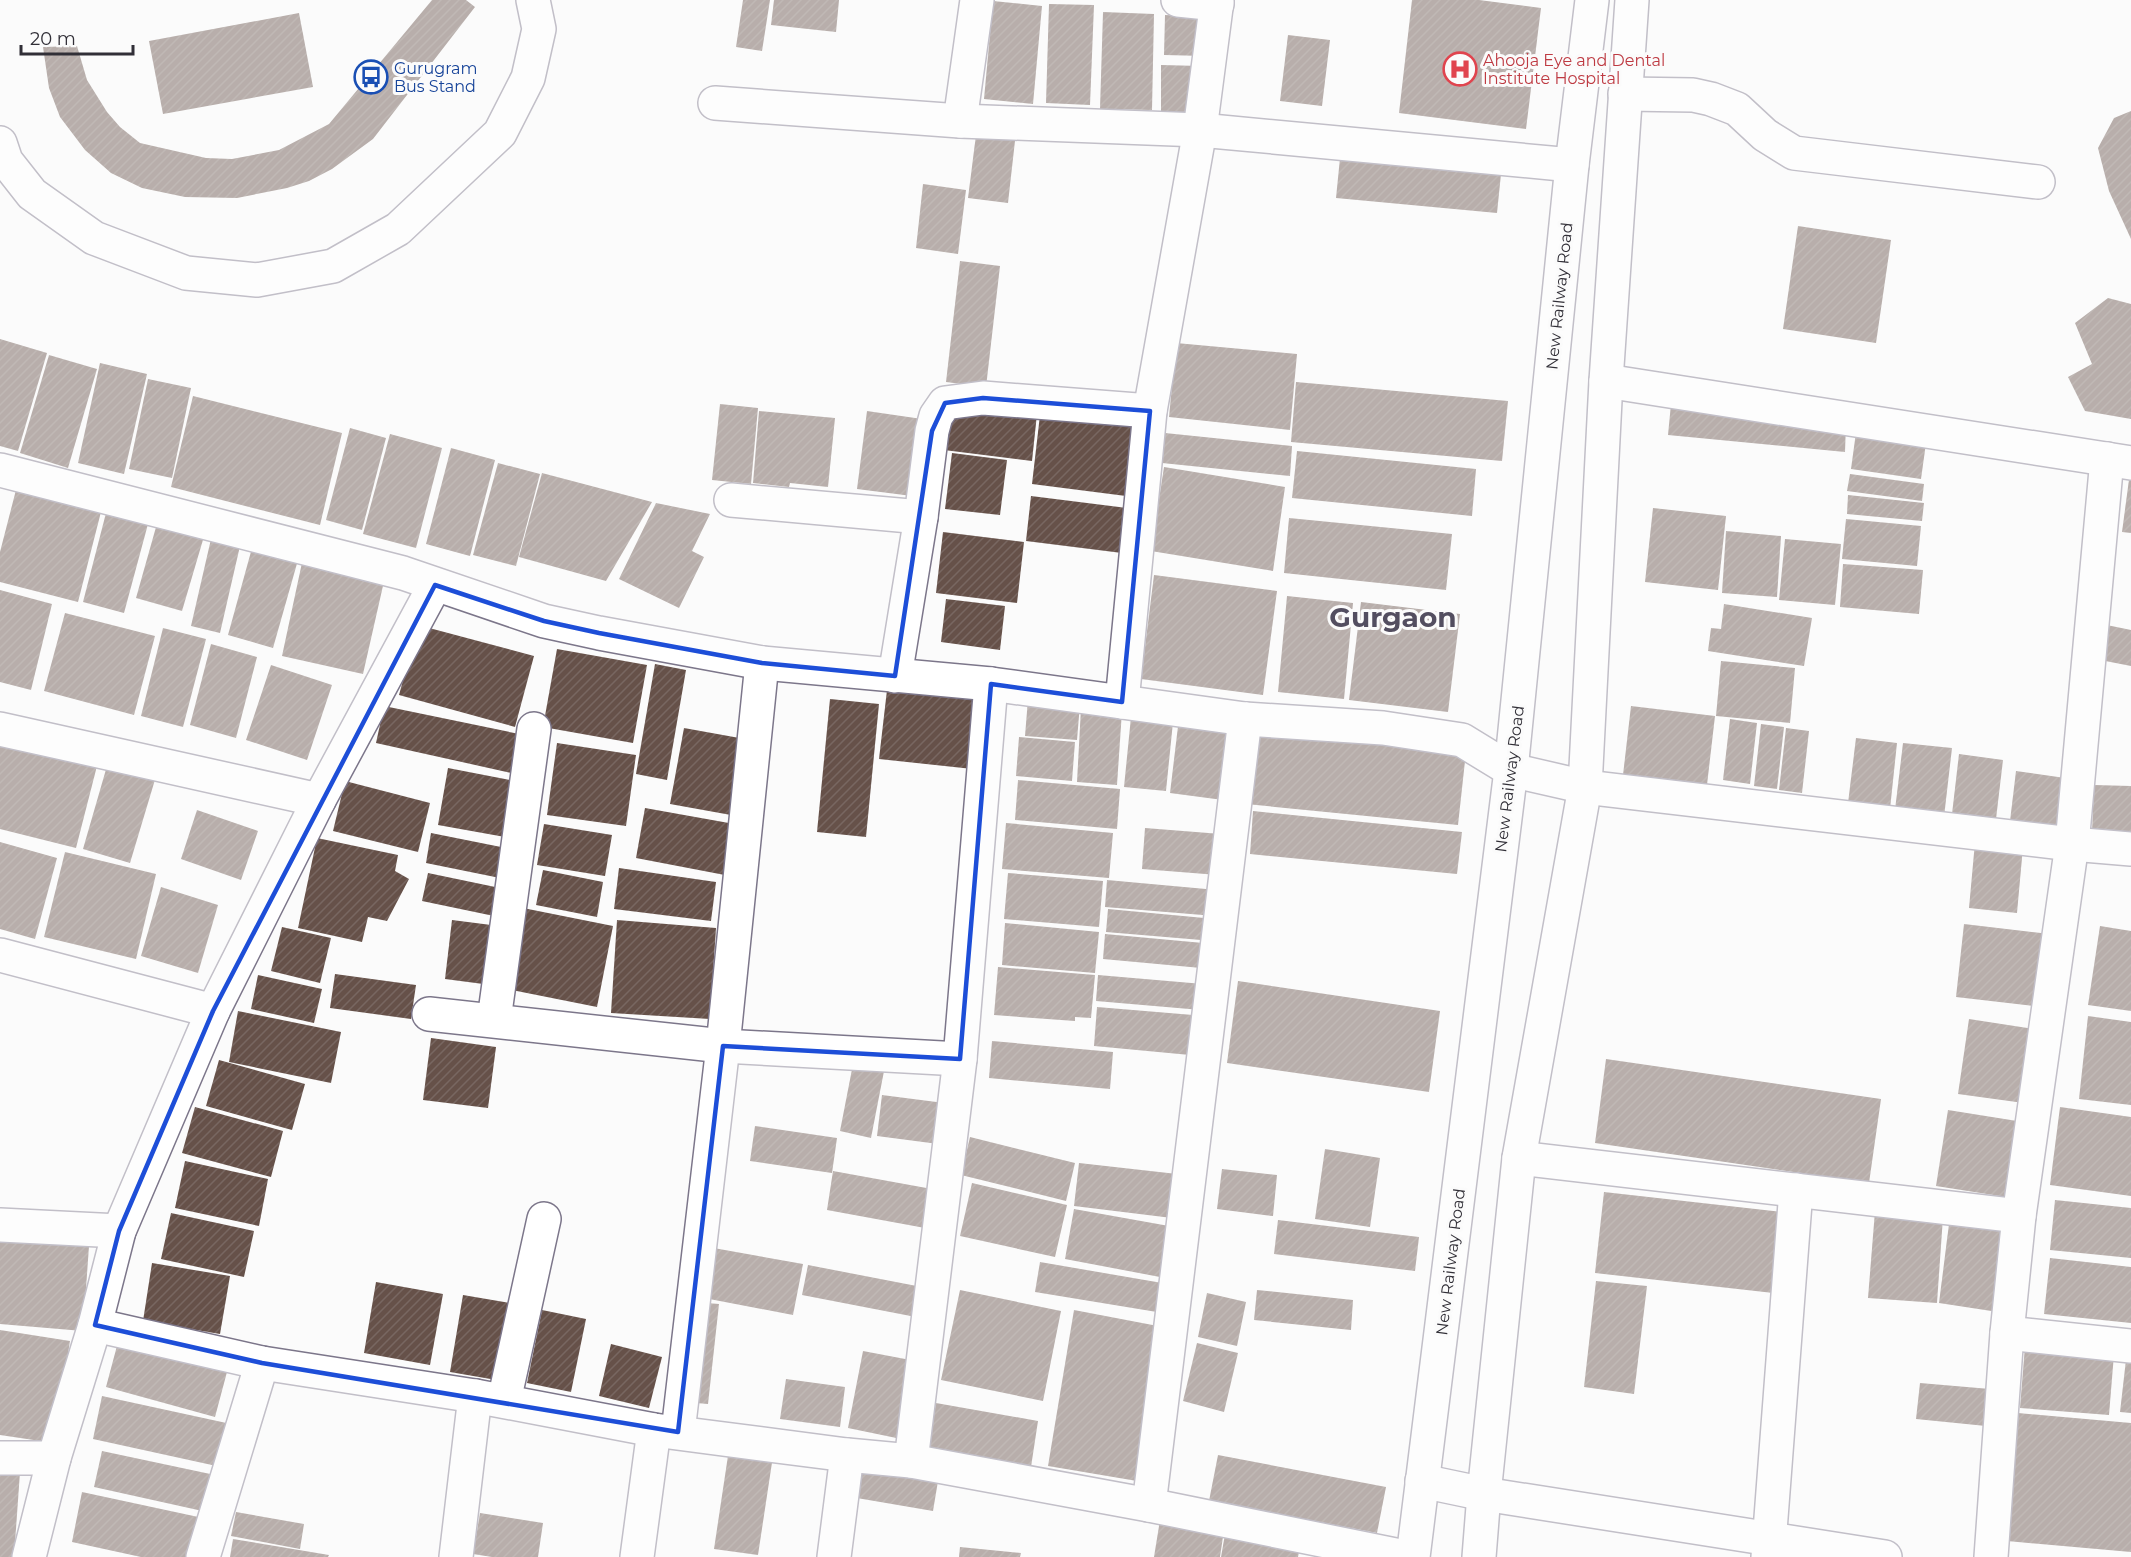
<svg xmlns="http://www.w3.org/2000/svg" width="2131" height="1557" font-family="Montserrat,sans-serif">
<style>
.building{fill:url(#building-hatch)}
.lines{fill:none;stroke-linecap:round;stroke-linejoin:round}
.minor-casing{stroke:#7c768a;stroke-width:36}
.major-casing{stroke:#7c768a;stroke-width:36}
.minor{stroke:#fff;stroke-width:33}
.major{stroke:#fff;stroke-width:33}
.marked{fill:none;stroke:#1d4ed8;stroke-width:4.5;stroke-linejoin:round}
.labels{text-anchor:middle;stroke-width:6;stroke-linejoin:round;paint-order:stroke}
.health-label{font-size:16px;fill:#be3a42;stroke:#fbfbfb;text-anchor:start}
.transit-label{font-size:16px;fill:#164399;stroke:#fbfbfb;text-anchor:start}
.street-label{font-size:16px;fill:#312f37;stroke:#fbfbfb}
.town-label{font-size:28px;font-weight:bold;fill:#534e60;stroke:#fbfbfb}
</style>
<defs>
<pattern id="building-hatch" width="6" height="6" patternUnits="userSpaceOnUse" patternTransform="scale(1.5)"><rect width="6" height="6" fill="#665149"/><path d="M-1 1l2-2M0 6l6-6M5 7l2-2" fill="none" stroke="#786761"/></pattern>
</defs>
<rect width="100%" height="100%" fill="#fbfbfb"/>
<!-- building -->
<g class="building">
<polygon points="432,0 466,0 475,7 373,139 332,169 309,181 287,188 237,198 185,197 142,188 111,173 85,150 60,117 49,88 43,47 77,46 87,80 107,112 120,127 140,143 206,158 232,159 279,150 329,124"/>
<polygon points="743,0 770,0 762,51 736,47"/>
<polygon points="774,0 839,0 836,32 771,25"/>
<polygon points="1412,0 1479,0 1541,8 1526,129 1399,113"/>
<polygon points="993,1 1042,6 1033,104 984,99"/>
<polygon points="1049,4 1094,5 1090,105 1046,103"/>
<polygon points="1103,12 1154,14 1152,110 1100,109"/>
<polygon points="299,13 313,87 163,114 149,41"/>
<polygon points="1165,15 1206,17 1205,56 1164,55"/>
<polygon points="1288,35 1330,40 1322,106 1280,101"/>
<polygon points="1161,65 1201,66 1200,121 1161,120"/>
<polygon points="2131,111 2131,239 2109,191 2098,148 2114,118"/>
<polygon points="977,127 1016,132 1008,203 968,198"/>
<polygon points="1340,158 1501,174 1497,213 1336,198"/>
<polygon points="923,184 966,190 958,254 916,248"/>
<polygon points="1798,226 1891,240 1876,343 1783,329"/>
<polygon points="960,261 1000,266 986,387 946,382"/>
<polygon points="2108,298 2131,304 2131,419 2085,411 2068,377 2092,364 2075,323"/>
<polygon points="0,339 47,353 18,451 0,446"/>
<polygon points="1176,343 1297,354 1290,430 1169,417"/>
<polygon points="49,355 97,369 68,468 20,453"/>
<polygon points="100,363 147,374 124,474 78,463"/>
<polygon points="148,379 191,388 172,478 129,469"/>
<polygon points="1296,382 1508,401 1502,461 1291,442"/>
<polygon points="193,396 342,433 320,525 171,487"/>
<polygon points="950,403 1037,414 1032,461 944,450"/>
<polygon points="720,404 758,408 751,484 712,480"/>
<polygon points="1671,404 1846,423 1845,452 1668,435"/>
<polygon points="759,411 835,418 828,487 790,483 789,487 753,483"/>
<polygon points="867,411 922,419 912,496 857,489"/>
<polygon points="1040,415 1135,426 1126,496 1032,484"/>
<polygon points="1857,425 1927,436 1921,479 1851,469"/>
<polygon points="350,428 386,438 362,530 326,520"/>
<polygon points="1165,433 1292,446 1290,476 1162,463"/>
<polygon points="390,434 442,448 416,548 363,534"/>
<polygon points="451,448 495,460 470,556 426,544"/>
<polygon points="1297,451 1476,469 1472,516 1292,498"/>
<polygon points="952,453 1007,460 1000,515 945,509"/>
<polygon points="498,463 540,474 516,566 473,555"/>
<polygon points="1164,467 1285,487 1273,571 1151,551"/>
<polygon points="2130,472 2131,472 2131,533 2122,532"/>
<polygon points="542,473 652,502 606,581 519,557"/>
<polygon points="1850,474 1924,484 1922,501 1847,491"/>
<polygon points="17,486 102,508 78,602 0,582 0,552"/>
<polygon points="1848,495 1924,503 1922,521 1847,514"/>
<polygon points="1031,496 1127,508 1122,553 1026,541"/>
<polygon points="656,503 710,514 692,551 704,557 679,608 619,579"/>
<polygon points="1653,508 1726,516 1718,590 1645,582"/>
<polygon points="106,513 148,524 124,613 83,602"/>
<polygon points="1289,518 1452,534 1446,590 1284,573"/>
<polygon points="1846,519 1921,526 1917,566 1842,559"/>
<polygon points="158,520 205,533 182,611 136,598"/>
<polygon points="1726,531 1781,536 1777,597 1722,593"/>
<polygon points="943,532 1024,542 1017,603 936,593"/>
<polygon points="211,539 240,546 220,633 191,626"/>
<polygon points="1785,539 1841,544 1835,605 1779,600"/>
<polygon points="252,548 298,560 273,648 228,635"/>
<polygon points="303,558 385,577 363,674 282,656"/>
<polygon points="1843,564 1923,570 1919,614 1840,607"/>
<polygon points="1154,575 1277,591 1263,695 1141,679"/>
<polygon points="0,590 52,604 31,690 0,682"/>
<polygon points="1287,596 1353,603 1344,699 1278,692"/>
<polygon points="946,599 1005,606 1000,650 941,642"/>
<polygon points="1361,602 1460,614 1448,712 1349,700"/>
<polygon points="1724,604 1812,618 1804,666 1708,651 1711,628 1721,629"/>
<polygon points="65,613 155,636 134,715 44,691"/>
<polygon points="2097,623 2131,630 2131,666 2090,658"/>
<polygon points="418,625 534,656 515,727 399,695"/>
<polygon points="163,628 206,639 183,727 141,716"/>
<polygon points="211,644 257,657 236,738 190,725"/>
<polygon points="557,649 647,665 633,743 543,727"/>
<polygon points="1721,661 1795,668 1790,723 1716,716"/>
<polygon points="655,664 686,670 667,780 636,774"/>
<polygon points="271,665 332,685 307,760 246,740"/>
<polygon points="887,690 989,702 982,770 879,759"/>
<polygon points="830,699 879,704 866,837 817,832"/>
<polygon points="1028,699 1080,704 1077,740 1025,736"/>
<polygon points="384,706 524,735 516,774 376,743"/>
<polygon points="1631,706 1715,716 1707,785 1623,775"/>
<polygon points="1081,708 1122,711 1117,785 1077,782"/>
<polygon points="1131,717 1173,722 1166,791 1124,787"/>
<polygon points="1179,718 1232,726 1223,800 1170,793"/>
<polygon points="1730,719 1757,723 1750,784 1723,780"/>
<polygon points="1761,724 1784,727 1777,789 1754,786"/>
<polygon points="684,728 745,739 731,815 670,804"/>
<polygon points="1786,728 1809,731 1802,793 1779,790"/>
<polygon points="1252,731 1466,752 1458,825 1246,804"/>
<polygon points="0,737 98,762 76,848 0,829"/>
<polygon points="1019,737 1075,742 1072,781 1016,776"/>
<polygon points="1856,738 1897,743 1890,809 1848,803"/>
<polygon points="557,743 636,755 626,826 547,815"/>
<polygon points="1903,743 1952,748 1944,817 1895,810"/>
<polygon points="1959,754 2003,760 1996,819 1952,814"/>
<polygon points="109,759 157,773 130,863 83,849"/>
<polygon points="448,768 515,781 505,837 438,825"/>
<polygon points="2016,771 2072,779 2066,829 2010,821"/>
<polygon points="1018,780 1120,789 1117,829 1015,820"/>
<polygon points="345,781 430,803 418,852 333,831"/>
<polygon points="2094,785 2131,786 2131,834 2092,832"/>
<polygon points="645,808 740,825 730,876 636,858"/>
<polygon points="197,810 258,831 241,880 181,859"/>
<polygon points="1253,811 1462,832 1457,874 1250,854"/>
<polygon points="1006,823 1113,833 1109,878 1002,869"/>
<polygon points="544,824 612,835 605,876 537,865"/>
<polygon points="1145,828 1221,834 1218,875 1142,869"/>
<polygon points="431,833 506,848 500,878 426,863"/>
<polygon points="317,838 398,855 395,871 409,879 387,921 368,917 362,942 298,928"/>
<polygon points="0,842 57,858 35,939 0,929"/>
<polygon points="1975,842 2023,847 2017,913 1969,908"/>
<polygon points="65,852 156,874 136,959 44,937"/>
<polygon points="619,868 716,882 711,921 614,909"/>
<polygon points="543,870 603,882 597,917 536,905"/>
<polygon points="428,873 500,888 494,916 422,901"/>
<polygon points="1008,873 1103,881 1099,927 1004,919"/>
<polygon points="1107,880 1217,890 1215,916 1105,907"/>
<polygon points="161,887 218,905 198,973 141,956"/>
<polygon points="523,908 613,926 597,1007 507,989"/>
<polygon points="1108,909 1215,919 1213,941 1106,932"/>
<polygon points="452,920 499,926 491,985 445,979"/>
<polygon points="617,920 716,928 710,1019 611,1013"/>
<polygon points="1005,923 1099,932 1095,973 1002,965"/>
<polygon points="1964,924 2050,934 2042,1007 1956,997"/>
<polygon points="2100,926 2131,931 2131,1011 2088,1005"/>
<polygon points="282,927 331,938 320,983 271,971"/>
<polygon points="1105,934 1214,944 1212,969 1103,959"/>
<polygon points="998,967 1095,975 1091,1018 1075,1017 1075,1021 994,1015"/>
<polygon points="335,974 416,985 411,1019 330,1008"/>
<polygon points="258,975 322,989 314,1023 251,1009"/>
<polygon points="1098,975 1203,984 1201,1010 1096,1001"/>
<polygon points="1238,981 1440,1011 1429,1092 1227,1063"/>
<polygon points="1097,1007 1193,1015 1190,1055 1094,1046"/>
<polygon points="238,1011 341,1032 331,1083 229,1062"/>
<polygon points="2088,1016 2131,1022 2131,1105 2079,1099"/>
<polygon points="1969,1019 2041,1030 2031,1104 1958,1094"/>
<polygon points="431,1038 496,1047 488,1108 423,1100"/>
<polygon points="992,1041 1113,1052 1110,1089 989,1078"/>
<polygon points="854,1059 885,1066 871,1138 840,1131"/>
<polygon points="1606,1059 1881,1099 1869,1183 1595,1143"/>
<polygon points="219,1060 305,1084 292,1130 206,1106"/>
<polygon points="882,1095 952,1104 946,1145 877,1136"/>
<polygon points="195,1107 283,1131 271,1177 182,1153"/>
<polygon points="2060,1107 2131,1117 2131,1196 2050,1185"/>
<polygon points="1948,1110 2017,1121 2006,1197 1936,1186"/>
<polygon points="755,1126 837,1138 832,1173 750,1161"/>
<polygon points="970,1137 1075,1163 1066,1201 961,1175"/>
<polygon points="1325,1149 1380,1158 1370,1227 1315,1219"/>
<polygon points="185,1161 268,1179 259,1226 175,1208"/>
<polygon points="1079,1163 1177,1174 1172,1218 1074,1206"/>
<polygon points="1222,1169 1277,1175 1273,1216 1217,1209"/>
<polygon points="833,1171 932,1189 925,1228 827,1210"/>
<polygon points="972,1183 1067,1205 1055,1257 960,1236"/>
<polygon points="1604,1192 1791,1213 1782,1294 1595,1273"/>
<polygon points="2055,1200 2131,1208 2131,1258 2050,1250"/>
<polygon points="1074,1209 1169,1226 1160,1277 1065,1259"/>
<polygon points="1875,1211 1943,1217 1937,1303 1868,1298"/>
<polygon points="171,1213 254,1231 244,1277 161,1259"/>
<polygon points="1950,1216 2010,1224 1998,1312 1939,1303"/>
<polygon points="1278,1220 1419,1237 1415,1271 1274,1254"/>
<polygon points="0,1239 89,1246 83,1331 0,1324"/>
<polygon points="708,1247 803,1264 793,1315 699,1297"/>
<polygon points="2050,1258 2131,1267 2131,1323 2044,1314"/>
<polygon points="1040,1262 1168,1284 1163,1313 1035,1292"/>
<polygon points="152,1263 230,1276 220,1334 143,1321"/>
<polygon points="808,1265 927,1288 921,1318 802,1295"/>
<polygon points="1596,1281 1647,1286 1634,1394 1584,1387"/>
<polygon points="376,1282 443,1294 430,1365 364,1353"/>
<polygon points="960,1290 1061,1311 1043,1401 941,1380"/>
<polygon points="1257,1290 1353,1300 1351,1330 1254,1320"/>
<polygon points="1207,1293 1246,1302 1237,1346 1198,1337"/>
<polygon points="463,1295 521,1305 508,1382 450,1372"/>
<polygon points="695,1302 719,1304 708,1404 684,1402"/>
<polygon points="542,1310 586,1319 571,1392 527,1383"/>
<polygon points="1074,1310 1163,1327 1137,1481 1048,1466"/>
<polygon points="0,1330 70,1341 54,1443 0,1435"/>
<polygon points="118,1342 227,1372 215,1417 106,1387"/>
<polygon points="1197,1343 1238,1353 1224,1412 1183,1401"/>
<polygon points="611,1344 662,1357 649,1408 599,1396"/>
<polygon points="2025,1346 2114,1354 2109,1415 2020,1408"/>
<polygon points="863,1351 921,1362 906,1440 848,1428"/>
<polygon points="2127,1351 2131,1352 2131,1413 2120,1412"/>
<polygon points="786,1379 845,1387 840,1427 780,1419"/>
<polygon points="1920,1383 1990,1389 1986,1426 1916,1419"/>
<polygon points="102,1396 231,1424 221,1467 93,1439"/>
<polygon points="936,1403 1038,1421 1031,1467 928,1450"/>
<polygon points="2018,1413 2131,1423 2131,1552 2007,1541"/>
<polygon points="729,1449 773,1456 758,1555 714,1549"/>
<polygon points="102,1451 215,1475 207,1512 94,1487"/>
<polygon points="1218,1455 1386,1487 1377,1533 1209,1501"/>
<polygon points="856,1462 939,1475 933,1511 851,1497"/>
<polygon points="0,1470 20,1472 14,1557 0,1557"/>
<polygon points="82,1492 203,1518 195,1557 141,1557 72,1542"/>
<polygon points="236,1512 304,1524 300,1549 231,1536"/>
<polygon points="480,1513 543,1523 538,1557 492,1557 473,1554"/>
<polygon points="1160,1520 1224,1530 1220,1557 1154,1557"/>
<polygon points="1225,1534 1300,1547 1298,1557 1221,1557"/>
<polygon points="233,1539 329,1555 328,1557 230,1557"/>
<polygon points="960,1547 1021,1553 1020,1557 959,1557"/>
</g>
<g class="lines">
<!-- minor casing -->
<g class="minor-casing">
<g id="minor">
<polyline points="1178,0 1217,4"/>
<polyline points="1625,94 1693,95 1711,99 1737,109 1765,135 1794,153 2038,182"/>
<polyline points="715,103 960,121 1200,130 1572,165"/>
<polyline points="960,121 977,0"/>
<polyline points="0,143 6,161 32,194 94,238 186,273 257,280 333,266 398,229 500,133 528,78 539,29 533,0"/>
<polyline points="1606,381 2131,463"/>
<polyline points="0,470 403,573 544,621 599,633 762,663 991,684 1245,719 1383,728 1462,740 1511,770 1585,787 2072,844 2131,849"/>
<polyline points="731,500 921,517"/>
<polyline points="895,676 921,517 932,431 936,416 945,403 983,398 1150,411"/>
<polyline points="1122,702 1150,411 1200,130 1217,0"/>
<polyline points="0,729 319,800"/>
<polyline points="0,955 213,1011"/>
<polyline points="429,1014 723,1046 960,1059"/>
<polyline points="494,1020 534,729"/>
<polyline points="1519,1158 2019,1216"/>
<polyline points="0,1225 119,1231"/>
<polyline points="95,1325 262,1363 475,1396 654,1430 847,1455 911,1461 1149,1505 1405,1557"/>
<polyline points="2007,1333 2131,1346"/>
<polyline points="504,1401 544,1219"/>
<polyline points="678,1432 723,1046 762,663"/>
<polyline points="0,1458 54,1458"/>
<polyline points="911,1461 960,1059 991,684"/>
<polyline points="1422,1481 1484,1494 1885,1557"/>
<polyline points="1149,1505 1245,719"/>
<polyline points="29,1557 54,1458 95,1325 119,1231 213,1011 319,800 435,585"/>
<polyline points="203,1557 262,1363"/>
<polyline points="456,1557 475,1396"/>
<polyline points="637,1557 654,1430"/>
<polyline points="834,1557 847,1455"/>
<polyline points="1768,1557 1796,1190"/>
<polyline points="1991,1557 2007,1333 2019,1216 2072,844 2107,459"/>
</g>
</g>
<!-- major casing -->
<g class="major-casing">
<g id="major">
<polyline points="1413,1557 1511,770 1572,165 1592,0"/>
<polyline points="1479,1557 1484,1494 1519,1158 1585,787 1606,381 1632,0"/>
</g>
</g>
<!-- minor -->
<use href="#minor" class="minor"/>
<!-- major -->
<use href="#major" class="major"/>
</g>
<!-- marked area -->
<path d="M0 0H2131V1557H0ZM983 398 1150 411 1122 702 991 684 960 1059 723 1046 678 1432 262 1363 95 1325 119 1231 213 1011 435 585 544 621 599 633 762 663 895 676 932 431 945 403Z" fill="#fbfbfb" fill-opacity=".55" fill-rule="evenodd"/>
<path class="marked" d="M983 398 1150 411 1122 702 991 684 960 1059 723 1046 678 1432 262 1363 95 1325 119 1231 213 1011 435 585 544 621 599 633 762 663 895 676 932 431 945 403Z"/>
<!-- icons -->
<defs>
<g id="hospital-ring" transform="scale(1.725)"><circle r="9.5" fill="#fbfbfb" stroke="#e0444e" stroke-width="1.5"/><path d="M-5-5h3v3.5h4V-5h3V5h-3V1.5h-4V5h-3Z" fill="#e0444e"/></g>
<g id="bus-ring" transform="scale(1.725)"><circle r="9.5" fill="#fbfbfb" stroke="#1a4fb4" stroke-width="1.5"/><path d="M-5-6H5V4H4V6H2V4H-2V6H-4V4H-5ZM-3.5-4V0h7V-4ZM-3.5 1.2v1.5H-2V1.2ZM2 1.2v1.5H3.5V1.2Z" fill="#1a4fb4"/></g>
</defs>
<g fill-rule="evenodd">
<use href="#hospital-ring" x="1460" y="69"/>
<use href="#bus-ring" x="371" y="77"/>
</g>
<g class="labels">
<!-- health labels -->
<g class="health-label">
<text x="1483" y="66">Ahooja Eye and Dental<tspan x="1483" dy="18">Institute Hospital</tspan></text>
</g>
<!-- transit labels -->
<g class="transit-label">
<text x="394" y="74">Gurugram<tspan x="394" dy="18">Bus Stand</tspan></text>
</g>
<!-- street labels -->
<g class="street-label">
<text transform="translate(1559 296) rotate(-84)" y="6">New Railway Road</text>
<text transform="translate(1509 779) rotate(-83)" y="6">New Railway Road</text>
<text transform="translate(1450 1262) rotate(-83)" y="6">New Railway Road</text>
</g>
<!-- town labels -->
<g class="town-label">
<text x="1393" y="627">Gurgaon</text>
</g>
</g>
<!-- scale -->
<path d="M21 45v9h112v-9" fill="none" stroke="#312f37" stroke-width="3"/>
<text x="30" y="45" font-size="18" fill="#312f37" stroke="#fbfbfb" stroke-width="4.5" paint-order="stroke">20 m</text>
</svg>
